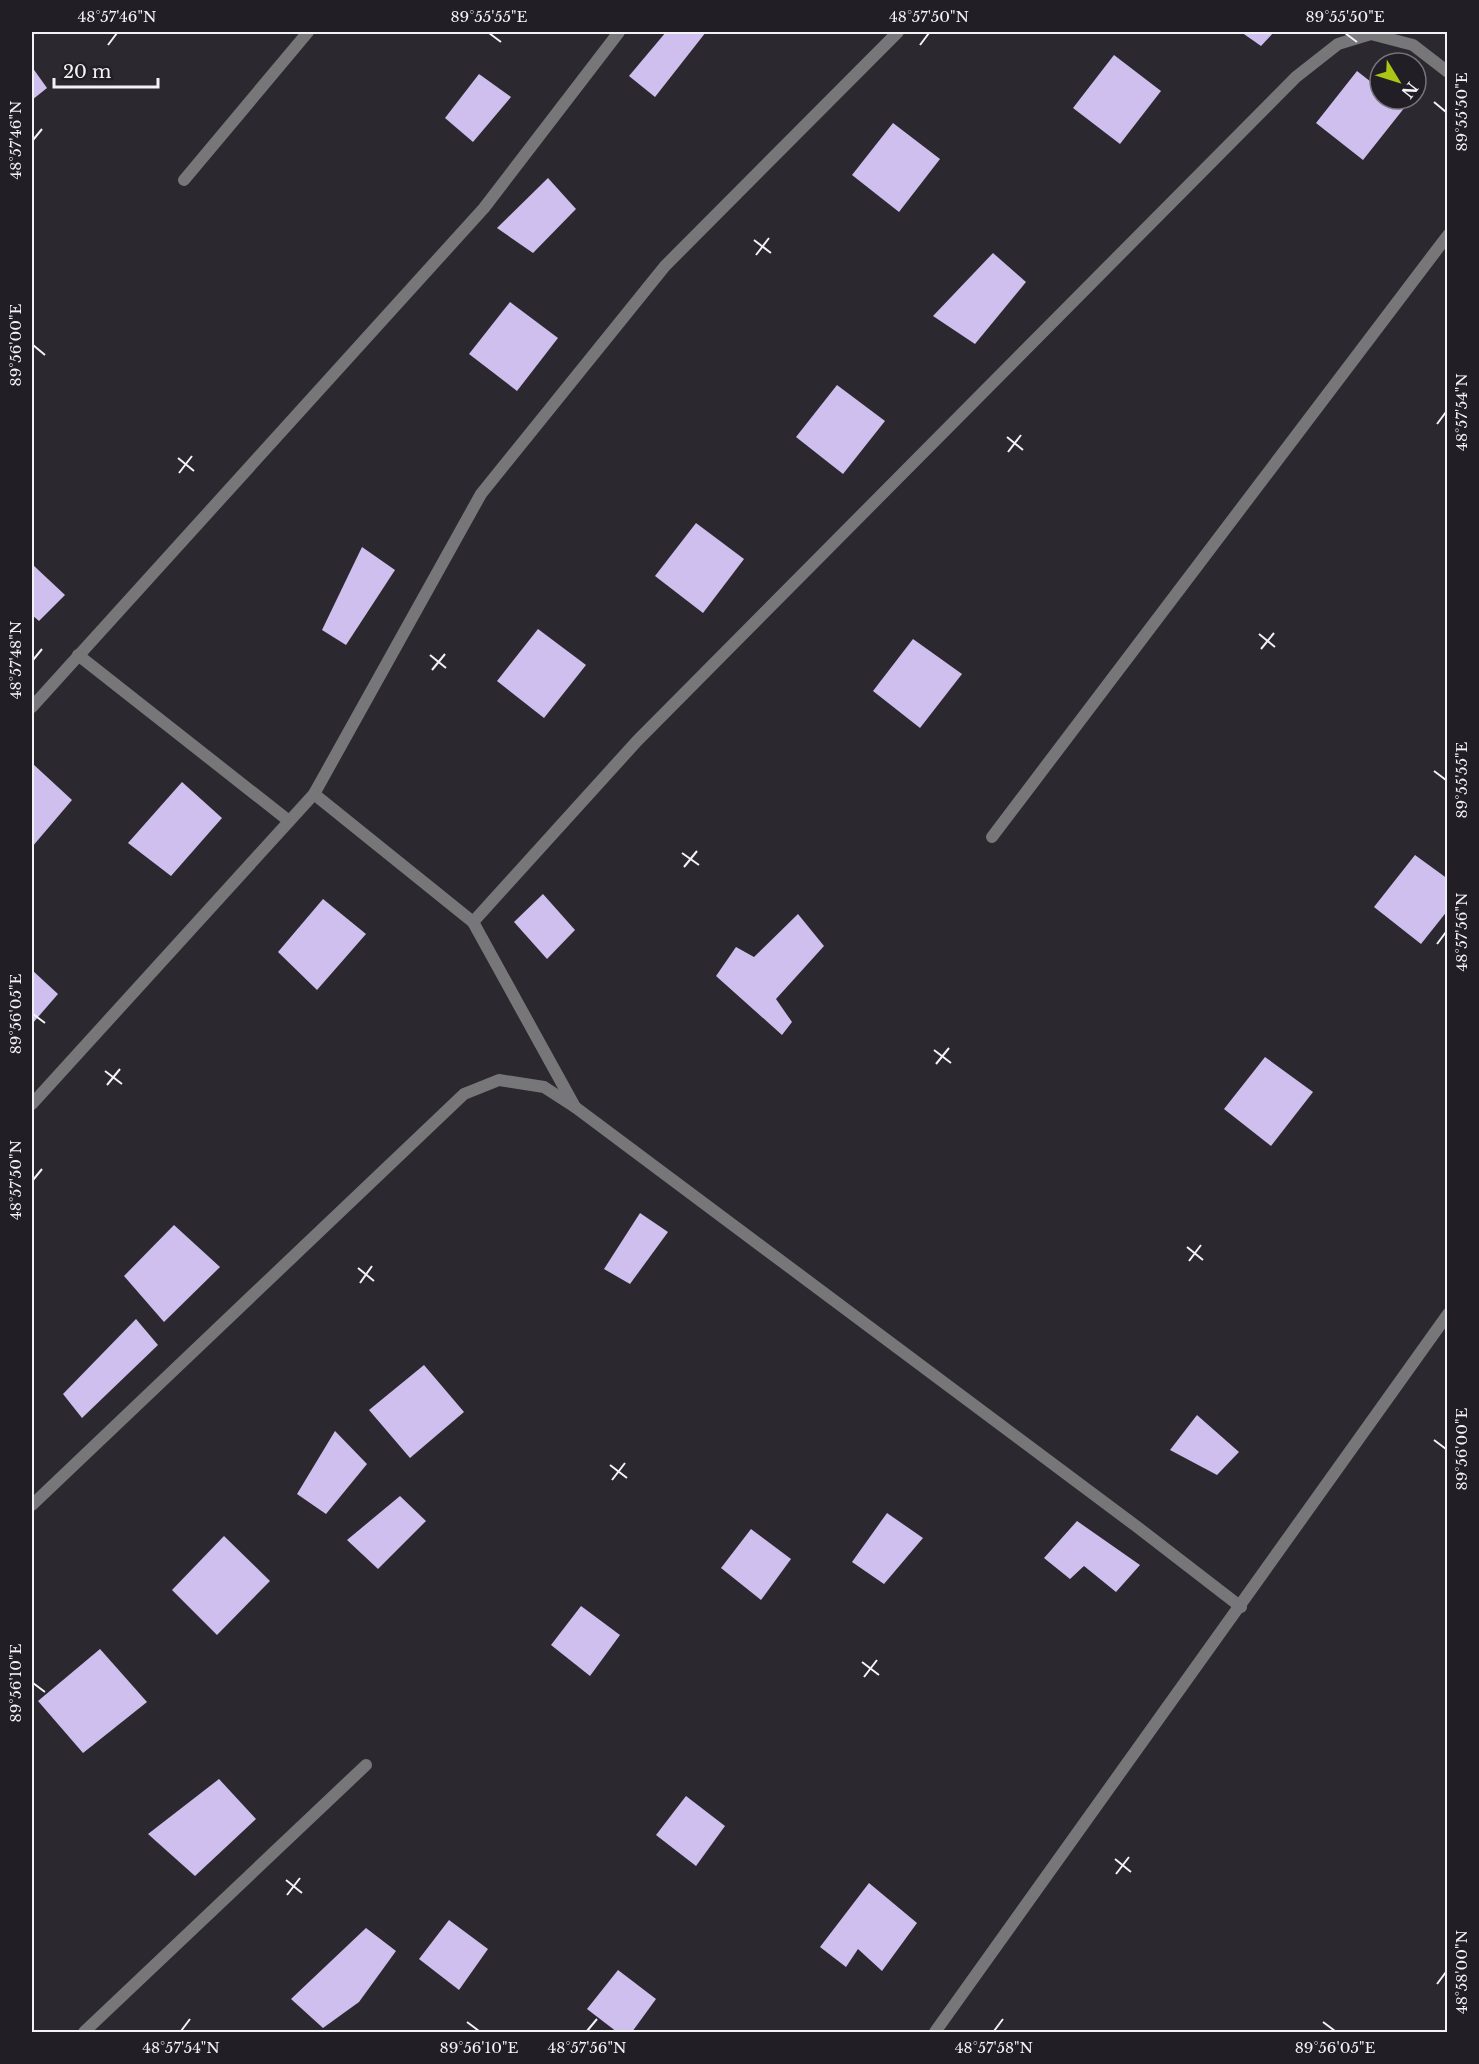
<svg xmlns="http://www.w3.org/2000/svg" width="1479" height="2064" font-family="'Libre Baskerville',serif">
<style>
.building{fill:#cebfee}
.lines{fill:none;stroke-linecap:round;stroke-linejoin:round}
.service{stroke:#777679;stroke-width:12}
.minor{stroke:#777679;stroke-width:12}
.tertiary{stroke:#777679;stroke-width:12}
.ticks{fill:none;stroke:#f3f2f6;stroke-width:2}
.neatline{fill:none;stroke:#f3f2f6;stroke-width:2}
.ticks-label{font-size:15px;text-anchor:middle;fill:#f3f2f6}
</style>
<rect width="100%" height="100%" fill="#2b292f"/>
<!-- building -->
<g class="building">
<polygon points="666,32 706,32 655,97 629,76"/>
<polygon points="1241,32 1274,32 1261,46"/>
<polygon points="1114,55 1161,91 1120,144 1073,108"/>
<polygon points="32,67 47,88 32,100"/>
<polygon points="1357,71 1380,89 1380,99 1394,99 1405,107 1363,160 1316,123"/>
<polygon points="479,74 511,97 473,142 445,118"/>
<polygon points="893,123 940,159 899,212 852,175"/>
<polygon points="548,178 576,209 533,253 497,228"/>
<polygon points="993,253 1026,282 975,344 933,316"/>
<polygon points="510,302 558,338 517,391 469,354"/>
<polygon points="837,385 885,421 843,474 796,437"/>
<polygon points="696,523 744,559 703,613 655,576"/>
<polygon points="362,547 395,570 346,645 322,630"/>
<polygon points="32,564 65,595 39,621 32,615"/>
<polygon points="538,629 586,665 544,718 497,681"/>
<polygon points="913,639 962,674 920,728 873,691"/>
<polygon points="33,764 72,800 32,847 32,766"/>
<polygon points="182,782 222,818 171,876 128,843"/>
<polygon points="1415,855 1448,879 1448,910 1421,944 1374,907"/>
<polygon points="543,894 575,930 547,959 514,922"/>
<polygon points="323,899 366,934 317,990 278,952"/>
<polygon points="798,914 824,946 776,999 792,1022 782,1035 716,976 736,947 754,957"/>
<polygon points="32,970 58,994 32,1024"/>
<polygon points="1265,1057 1313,1092 1271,1146 1224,1109"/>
<polygon points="640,1213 668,1232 630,1284 604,1269"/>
<polygon points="174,1225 220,1267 164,1322 124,1276"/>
<polygon points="136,1319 158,1345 82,1418 63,1394"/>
<polygon points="424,1365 464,1412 410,1458 369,1410"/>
<polygon points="1197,1415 1239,1452 1217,1475 1170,1450"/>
<polygon points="335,1431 367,1464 326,1514 297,1494"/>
<polygon points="400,1496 426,1521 378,1569 347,1540"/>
<polygon points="887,1513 923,1538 884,1584 852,1562"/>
<polygon points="1077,1521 1140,1565 1116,1592 1084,1566 1070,1579 1044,1558"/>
<polygon points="751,1529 791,1559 761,1600 721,1568"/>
<polygon points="224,1536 270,1581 217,1635 172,1590"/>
<polygon points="581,1606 620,1635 590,1676 551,1645"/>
<polygon points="100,1649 147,1702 83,1753 38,1701"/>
<polygon points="219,1779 256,1819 195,1876 148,1834"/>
<polygon points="686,1796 725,1826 696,1866 656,1835"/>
<polygon points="869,1883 917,1923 882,1971 858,1949 846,1967 820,1947"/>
<polygon points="449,1920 488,1949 459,1990 419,1959"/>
<polygon points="366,1928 396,1951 359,2002 323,2028 291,1999"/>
<polygon points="618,1970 656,1999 632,2032 617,2032 587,2009"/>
</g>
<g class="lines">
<!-- service -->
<polyline class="service" points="84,2032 366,1765"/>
<!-- minor -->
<g class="minor">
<polyline points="184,180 308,32"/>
<polyline points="78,655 289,821"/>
<polyline points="32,707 484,208 619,32"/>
<polyline points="314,794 473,922"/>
<polyline points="992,837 1448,235"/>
<polyline points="32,1104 314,794 481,494 665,266 898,32"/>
<polyline points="575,1107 473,922 637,741 1296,77 1338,44 1371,34 1413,45 1448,72"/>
<polyline points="32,1505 464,1094 499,1080 544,1087 575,1107 1136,1526 1241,1607"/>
</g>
<!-- tertiary -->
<polyline class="tertiary" points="935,2032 1448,1314"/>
</g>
<!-- ticks -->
<path class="ticks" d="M489 33 501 42M1345 33 1357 42M108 45 117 33M920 45 929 33M1434 102 1446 112M33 140 42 129M754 240 771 253M756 255 769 238M33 345 45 355M1437 424 1446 412M1007 437 1023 450M1008 452 1021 435M178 458 194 471M179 473 192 456M1259 634 1275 647M1261 649 1274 633M430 655 446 668M33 660 42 649M432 670 445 654M1434 771 1446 780M682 853 699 865M684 867 697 851M1437 944 1446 932M33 1014 45 1023M934 1050 951 1063M936 1064 949 1048M105 1071 122 1084M107 1085 120 1069M33 1180 42 1169M1187 1247 1203 1260M1189 1261 1201 1245M358 1268 374 1281M360 1283 372 1266M1434 1440 1446 1449M610 1465 627 1478M612 1480 625 1463M862 1662 879 1675M864 1677 877 1660M33 1683 45 1692M1115 1859 1131 1872M1116 1874 1129 1857M286 1880 302 1893M287 1895 300 1878M1437 1984 1446 1972M467 2022 479 2031M1323 2022 1335 2031M181 2031 190 2019M587 2031 597 2019M994 2031 1003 2019"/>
<!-- border -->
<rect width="1479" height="2064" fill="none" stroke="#211f25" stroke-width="66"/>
<!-- north arrow -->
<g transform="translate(1398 81) rotate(128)"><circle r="28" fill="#211f25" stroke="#757379" stroke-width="1.5"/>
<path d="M0-4.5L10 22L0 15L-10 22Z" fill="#abc615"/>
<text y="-9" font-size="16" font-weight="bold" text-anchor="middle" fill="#f3f2f6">N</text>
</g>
<!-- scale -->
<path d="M54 78v9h104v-9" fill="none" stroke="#f3f2f6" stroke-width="3"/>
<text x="63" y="78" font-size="18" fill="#f3f2f6" stroke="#211f25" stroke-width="4.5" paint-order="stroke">20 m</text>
<rect x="33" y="33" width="1413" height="1998" class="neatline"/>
<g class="ticks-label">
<text x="117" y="22">48°57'46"N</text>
<text x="489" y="22">89°55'55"E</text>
<text x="929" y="22">48°57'50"N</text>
<text x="1345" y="22">89°55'50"E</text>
<text transform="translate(1462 112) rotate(-90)" y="5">89°55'50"E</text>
<text transform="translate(16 140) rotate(-90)" y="5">48°57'46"N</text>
<text transform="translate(16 345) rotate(-90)" y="5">89°56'00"E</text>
<text transform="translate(1462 412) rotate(-90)" y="5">48°57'54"N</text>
<text transform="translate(16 660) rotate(-90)" y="5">48°57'48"N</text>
<text transform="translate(1462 780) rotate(-90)" y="5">89°55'55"E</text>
<text transform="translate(1462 932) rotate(-90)" y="5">48°57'56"N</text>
<text transform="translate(16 1014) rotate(-90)" y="5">89°56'05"E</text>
<text transform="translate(16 1180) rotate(-90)" y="5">48°57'50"N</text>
<text transform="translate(1462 1449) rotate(-90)" y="5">89°56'00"E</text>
<text transform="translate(16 1683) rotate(-90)" y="5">89°56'10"E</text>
<text transform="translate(1462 1972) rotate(-90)" y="5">48°58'00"N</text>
<text x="181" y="2053">48°57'54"N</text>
<text x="479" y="2053">89°56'10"E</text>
<text x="587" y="2053">48°57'56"N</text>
<text x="994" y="2053">48°57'58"N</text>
<text x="1335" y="2053">89°56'05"E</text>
</g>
</svg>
